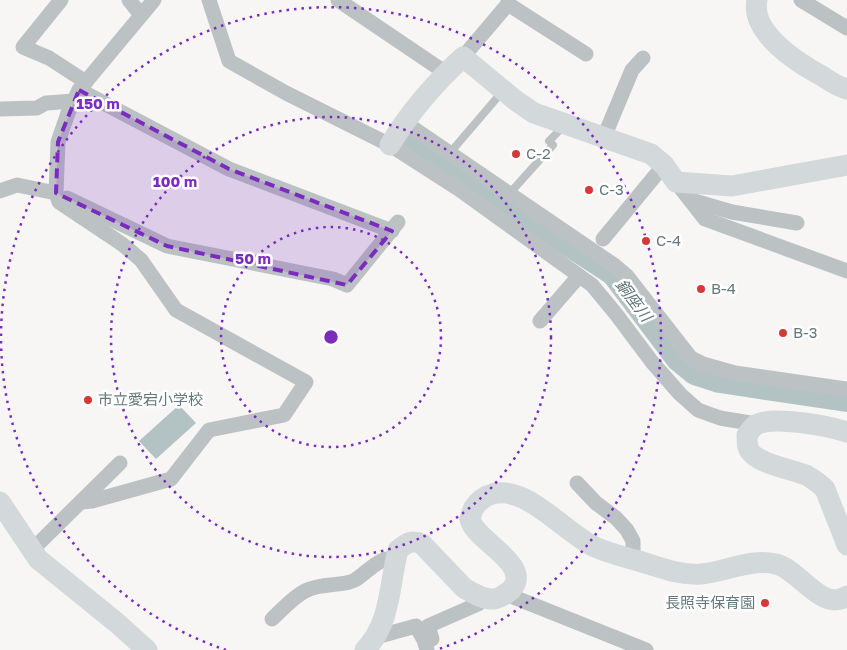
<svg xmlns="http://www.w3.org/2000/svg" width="847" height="650" font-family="'Golos Text','Noto Sans JP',sans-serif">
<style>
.water{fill:#b3c3c3}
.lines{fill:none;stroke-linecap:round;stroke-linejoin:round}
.river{stroke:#b3c3c3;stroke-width:26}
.lane{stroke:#bcc2c4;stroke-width:8}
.street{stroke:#bcc2c4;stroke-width:15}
.secondary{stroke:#d3d9da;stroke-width:21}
.marked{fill:#7b2cbf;fill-opacity:0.2;stroke:#7b2cbf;stroke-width:4;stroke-dasharray:10 6;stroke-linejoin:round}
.ring{fill:none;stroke:#7b2cbf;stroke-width:2.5;stroke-dasharray:2.5 5}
.poi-dot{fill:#d43838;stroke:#fff;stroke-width:2}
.labels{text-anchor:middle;stroke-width:5;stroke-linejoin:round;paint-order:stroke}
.poi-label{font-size:15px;fill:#65787d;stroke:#fff;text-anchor:start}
.water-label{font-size:16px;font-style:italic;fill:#5f7778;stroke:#fff}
.centre{fill:#7b2cbf;stroke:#fff;stroke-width:2.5}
.ring-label{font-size:15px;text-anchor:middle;font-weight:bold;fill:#7b2cbf;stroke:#fff;stroke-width:5;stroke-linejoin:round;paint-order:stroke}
</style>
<rect width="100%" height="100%" fill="#f7f6f4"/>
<!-- water -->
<polygon class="water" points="179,405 196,423 156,459 139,441"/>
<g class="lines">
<!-- river -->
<polyline class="river" points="408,138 614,273 679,359 695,372 720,380 847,399"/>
<!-- lane -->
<g class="lane">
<polyline points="449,154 502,92"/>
<polyline points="509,194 553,145 549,141 564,126"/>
</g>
<!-- street -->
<g class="street">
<polyline points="61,0 23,47 49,58 86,82"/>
<polyline points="129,0 141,15"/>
<polyline points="209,0 229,61 286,93 390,145 460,190 592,285 616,314 652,362 680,394 698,410 720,418 756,424"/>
<polyline points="338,0 446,73"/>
<polyline points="801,0 847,28"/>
<polyline points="508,4 586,54"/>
<polyline points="463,57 508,4 508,0"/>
<polyline points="79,90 229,169 392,231"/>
<polyline points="0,109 37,108 46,103 74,101"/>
<polyline points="404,122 614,265 627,276 691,358 703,364 735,373 847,389"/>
<polyline points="604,137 632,70 643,58"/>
<polyline points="676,182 705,219 847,271"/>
<polyline points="0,191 17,185 56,193 58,142 68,113 79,90 154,0"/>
<polyline points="56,193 59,202 122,244 141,260 176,310 306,382 284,415 209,430 171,479 92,501 81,502"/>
<polyline points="67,198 167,246 333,279 347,285 398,222"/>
<polyline points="691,200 732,212 797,223"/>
<polyline points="603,239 664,165"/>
<polyline points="540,321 579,276"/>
<polyline points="577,483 596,503 616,518 627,530 633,541 633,559"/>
<polyline points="32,550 120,463"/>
<polyline points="506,594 646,650"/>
<path d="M272 619C282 610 293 597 305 591 322 582 342 587 355 580 367 573 380 555 396 559"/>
<polyline points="376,637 416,626 424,640 427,650"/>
<polyline points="432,639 428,626 478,604 485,597"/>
</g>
<!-- secondary -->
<g class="secondary">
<path d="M757 0C750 33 798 63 822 76 830 81 838 87 847 89"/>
<path d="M390 145C410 111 434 84 463 57L515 100 534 113 651 154 664 165 676 182 732 186 847 165"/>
<path d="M847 432C829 426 775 416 758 424 754 425 750 431 747 435 747 438 747 443 748 447 752 463 791 469 806 475 813 479 819 483 825 489L847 545"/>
<polyline points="0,502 38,559 117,623 147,650"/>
<path d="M365 650C391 623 389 585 398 550 406 544 411 539 422 544L464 588C473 593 484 600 494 599 500 598 506 594 511 590 534 564 474 541 470 519 472 508 477 501 487 496 523 479 565 534 595 547 608 553 622 556 635 560 657 566 679 576 701 574 726 572 750 558 776 564 799 569 822 613 847 596"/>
</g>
</g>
<!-- marked area -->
<path class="marked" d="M79 90 229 169 392 231 347 285 167 246 56 193 58 142Z"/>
<!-- distance rings -->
<g class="ring">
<circle cx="331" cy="337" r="110"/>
<circle cx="331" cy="337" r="220"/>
<path d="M226 650A330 330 0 1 1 436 650"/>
</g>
<!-- markers -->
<g class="poi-dot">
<circle cx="516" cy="154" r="5"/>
<circle cx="589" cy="190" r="5"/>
<circle cx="646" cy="241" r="5"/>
<circle cx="701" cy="289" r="5"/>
<circle cx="783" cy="333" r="5"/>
<circle cx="88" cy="400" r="5"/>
<circle cx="765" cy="603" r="5"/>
</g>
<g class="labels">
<!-- poi labels -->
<g class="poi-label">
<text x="526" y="159">C-2</text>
<text x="599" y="195">C-3</text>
<text x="656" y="246">C-4</text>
<text x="711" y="294">B-4</text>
<text x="793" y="338">B-3</text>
<text x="98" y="405">市立愛宕小学校</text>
<text x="755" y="608" text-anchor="end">長照寺保育園</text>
</g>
<!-- water labels -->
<g class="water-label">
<text transform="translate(634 300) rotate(53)" y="6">銅座川</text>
</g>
</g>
<circle cx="331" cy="337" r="8" class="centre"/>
<g class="ring-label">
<text x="98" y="109">150 m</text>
<text x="175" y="187">100 m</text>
<text x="253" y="264">50 m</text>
</g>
</svg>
